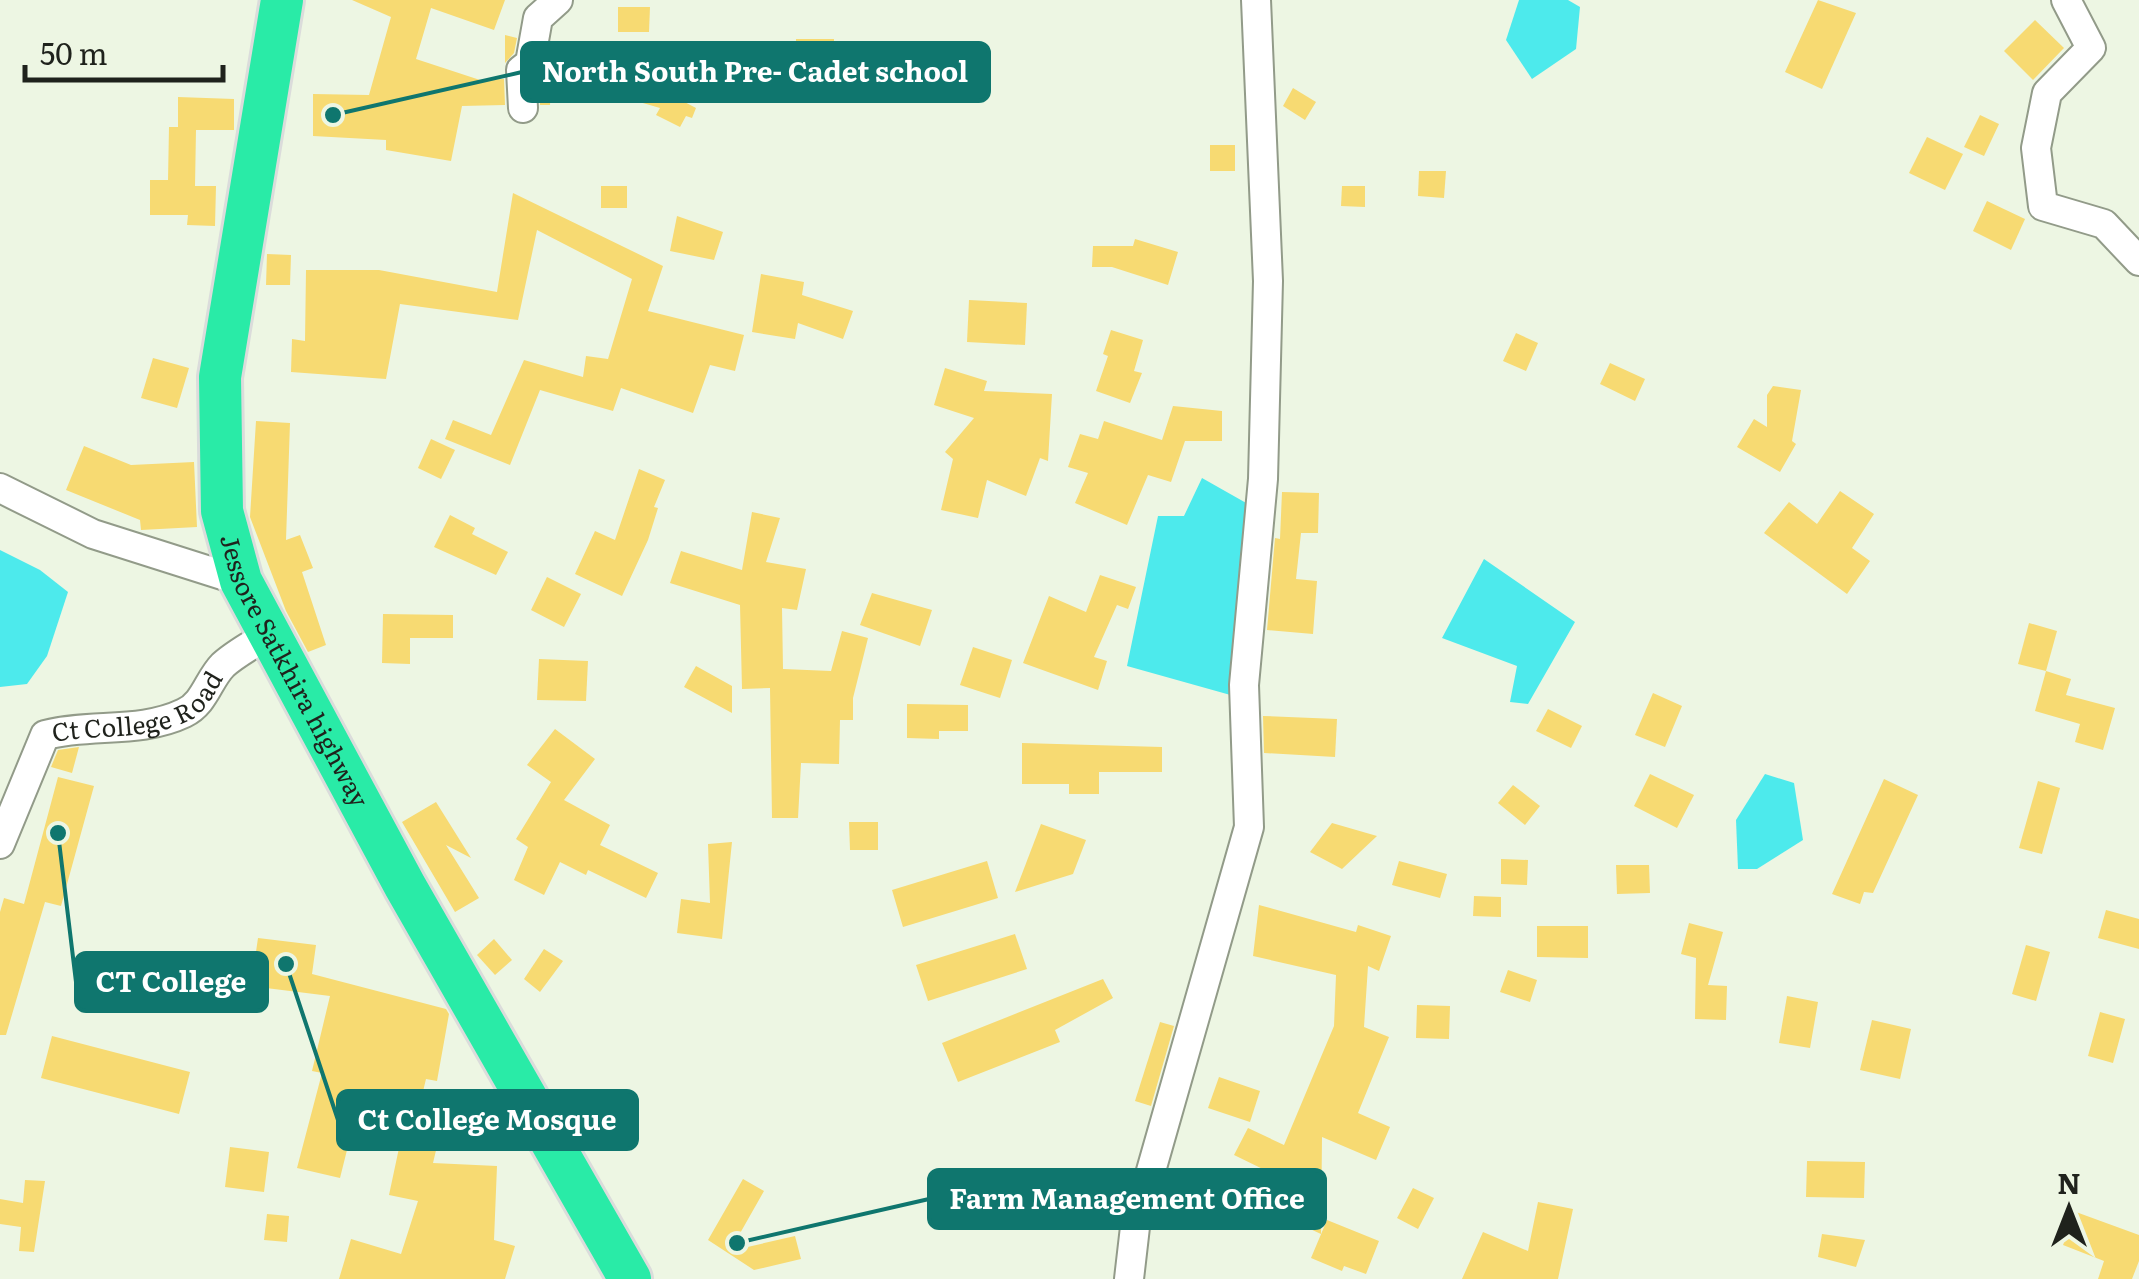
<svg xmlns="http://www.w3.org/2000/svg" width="2139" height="1279" font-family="Literata,serif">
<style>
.water{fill:#4deaec}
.building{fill:#f7da72}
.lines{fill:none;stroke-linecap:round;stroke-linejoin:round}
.minor-casing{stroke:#929b89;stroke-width:32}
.highway-casing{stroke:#dbdcdb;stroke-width:48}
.minor{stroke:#fff;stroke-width:28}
.highway{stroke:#29eba7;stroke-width:42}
.labels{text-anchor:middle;stroke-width:9;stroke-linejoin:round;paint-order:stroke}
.street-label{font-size:25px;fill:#1f221c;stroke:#edf6e3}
.leader{fill:none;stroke:#0f766e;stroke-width:4}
.callout-dot{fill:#0f766e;stroke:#edf6e3;stroke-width:4}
.callout{fill:#0f766e;stroke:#0f766e;stroke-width:4}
.callout-label{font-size:28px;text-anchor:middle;font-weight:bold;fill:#fff}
</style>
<rect width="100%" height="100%" fill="#edf6e3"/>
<!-- water -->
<g class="water">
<polygon points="1519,0 1568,0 1580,7 1576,49 1532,79 1506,40"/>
<polygon points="1202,478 1255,508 1234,696 1127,666 1158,516 1184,516"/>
<polygon points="0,550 40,570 68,592 47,656 27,684 0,687"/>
<polygon points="1484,559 1575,622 1528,704 1510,702 1517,666 1442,638"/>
<polygon points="1765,774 1794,783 1803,840 1757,869 1738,869 1736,820"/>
</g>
<!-- building -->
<g class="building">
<polygon points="352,0 505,0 494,30 431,8 416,59 480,80 504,79 505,105 462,106 451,161 386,150 386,140 313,136 313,94 369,95 391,17"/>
<polygon points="1818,0 1856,13 1822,89 1785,72"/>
<polygon points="618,7 650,7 649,32 618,32"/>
<polygon points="2035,20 2064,48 2033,80 2004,51"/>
<polygon points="505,35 517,38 514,53 505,63"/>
<polygon points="796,39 834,39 834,76 796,77"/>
<polygon points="613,66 655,75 656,87 696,108 692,118 686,116 680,127 656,115 660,108 605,92"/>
<polygon points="543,73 551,73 550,105 540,105 539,78"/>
<polygon points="1293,88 1316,102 1305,120 1283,106"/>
<polygon points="178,97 234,99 234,130 196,130 195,186 216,186 215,226 187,225 188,215 150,215 150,180 168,180 169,127 178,127"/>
<polygon points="1980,115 1999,124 1984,156 1964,147"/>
<polygon points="1927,137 1963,154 1945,190 1909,173"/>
<rect x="1210" y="145" width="25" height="26"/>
<polygon points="1419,171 1446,171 1444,198 1418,196"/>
<rect x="601" y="186" width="26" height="22"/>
<polygon points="1342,186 1365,186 1365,207 1341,206"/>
<polygon points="513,193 663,266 648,311 744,335 735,371 710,365 693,413 621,388 613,411 540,390 510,465 445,439 453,420 491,435 524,360 583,377 586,356 608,359 632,279 537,230 518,320 400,304 386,379 291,372 292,339 305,341 306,270 379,270 497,292"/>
<polygon points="1987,201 2025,219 2011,250 1973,231"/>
<polygon points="677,216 723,232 714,260 670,251"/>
<polygon points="1135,239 1178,252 1168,285 1112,267 1092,267 1093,246 1133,246"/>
<polygon points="267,254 291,255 290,285 266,285"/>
<polygon points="761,274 804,282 802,295 853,311 843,339 798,323 795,339 752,332"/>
<polygon points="969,300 1027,303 1025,345 967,342"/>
<polygon points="1111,330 1143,340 1134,371 1142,373 1130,403 1096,391 1108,356 1103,354"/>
<polygon points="1516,333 1538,343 1526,371 1503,361"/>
<polygon points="153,358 189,368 177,408 141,398"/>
<polygon points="1610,363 1645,379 1635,401 1600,384"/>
<polygon points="945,368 987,381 984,391 1052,394 1048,461 1040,458 1026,496 987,480 978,518 941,510 953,459 945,452 974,418 934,405"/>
<polygon points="1773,386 1801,390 1792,441 1796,444 1780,472 1737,447 1754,419 1767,427 1767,395"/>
<polygon points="1173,406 1222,411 1222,441 1185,441 1171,482 1148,475 1127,525 1075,503 1088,473 1068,467 1080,434 1098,439 1104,421 1162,440"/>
<polygon points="256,421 290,423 286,540 300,535 313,568 302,572 326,645 308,652 286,611 250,517"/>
<polygon points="431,439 455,450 441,479 418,468"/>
<polygon points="84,446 131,465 194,462 197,527 141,530 140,520 66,490"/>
<polygon points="639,469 665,480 654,507 658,508 648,540 622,596 575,574 595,531 615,540"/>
<polygon points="1840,491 1874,514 1852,548 1870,561 1847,594 1764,533 1789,502 1817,524"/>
<polygon points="1282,492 1319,493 1318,533 1301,533 1296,579 1317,581 1313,634 1267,630 1275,538 1280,539"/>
<polygon points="752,512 780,518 766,562 806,569 797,610 782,608 783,669 831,671 842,631 868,638 853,698 853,720 840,720 839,764 801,763 798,818 772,818 770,688 742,689 740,605 670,583 681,551 742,570"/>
<polygon points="450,515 475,528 472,534 508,552 496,575 434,547"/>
<polygon points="1100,575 1136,587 1128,609 1117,605 1094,657 1107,661 1098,690 1023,663 1049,596 1086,612"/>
<polygon points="547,577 581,594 564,627 531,610"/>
<polygon points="872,593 932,610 920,646 860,625"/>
<polygon points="383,614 453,615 453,638 410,638 410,664 382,663"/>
<polygon points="2029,623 2057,631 2046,671 2018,664"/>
<polygon points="973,647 1012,660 1000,698 960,685"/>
<polygon points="539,659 588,661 586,701 537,700"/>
<polygon points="696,666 732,686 732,713 684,687"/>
<polygon points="2046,671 2071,679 2066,695 2115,708 2103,750 2075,742 2080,724 2035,711"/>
<polygon points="1653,693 1682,706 1665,747 1635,735"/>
<polygon points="907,704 968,705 968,731 939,731 939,739 907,738"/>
<polygon points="1548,709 1582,726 1571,748 1536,731"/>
<polygon points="1263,716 1337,719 1335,757 1264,753"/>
<polygon points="555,729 595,759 564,800 610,825 600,845 658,873 646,898 588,870 586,875 560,862 544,895 514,880 528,847 516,839 551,782 527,765"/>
<polygon points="1022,743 1162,747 1162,772 1099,772 1099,794 1069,794 1069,784 1022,784"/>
<polygon points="79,747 72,773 51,767 58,750"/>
<polygon points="1650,774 1694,795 1677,828 1634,806"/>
<polygon points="58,777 94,786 61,906 45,902 6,1035 0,1035 0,912 4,898 24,904"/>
<polygon points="1884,779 1918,795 1873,893 1864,892 1860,904 1832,894"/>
<polygon points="2038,781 2060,788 2042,854 2019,848"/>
<polygon points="1513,785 1540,806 1525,825 1498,803"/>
<polygon points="436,802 471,858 446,845 479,898 455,912 402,822"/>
<polygon points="849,822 878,822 878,850 850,850"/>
<polygon points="1332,823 1377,836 1342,869 1310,852"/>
<polygon points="1041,824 1086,840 1073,874 1015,892"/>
<polygon points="732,842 722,939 677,933 681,899 710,903 708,844"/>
<polygon points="1501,859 1528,860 1527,885 1501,884"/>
<polygon points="987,861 998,898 903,927 892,890"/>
<polygon points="1399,861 1447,874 1440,898 1392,885"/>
<polygon points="1616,865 1649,865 1650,893 1617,894"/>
<polygon points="1474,896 1501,897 1501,917 1473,916"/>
<polygon points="1259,905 1356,932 1358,925 1391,936 1379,971 1368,966 1364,1027 1389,1037 1358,1113 1390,1127 1376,1160 1322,1137 1321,1234 1258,1205 1273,1174 1234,1155 1248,1128 1284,1145 1334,1026 1336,975 1253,956"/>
<polygon points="2106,910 2139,919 2139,949 2098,938"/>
<polygon points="1689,923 1723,932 1708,985 1727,986 1726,1020 1695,1019 1696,958 1681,954"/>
<polygon points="1537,926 1588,926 1588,958 1537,957"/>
<polygon points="1015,934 1027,969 928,1001 916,965"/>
<polygon points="258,938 316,945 312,974 446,1009 449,1014 437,1081 426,1079 417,1116 359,1102 340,1178 297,1168 322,1073 312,1071 330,996 251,986"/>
<polygon points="494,939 512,960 495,975 477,955"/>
<polygon points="2026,945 2050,952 2036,1001 2012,994"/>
<polygon points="544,949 563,961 540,992 524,979"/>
<polygon points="1508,970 1537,980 1530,1002 1500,992"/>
<polygon points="1103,979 1113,998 1055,1030 1060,1042 958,1082 942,1043"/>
<polygon points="1787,996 1818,1002 1810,1048 1779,1043"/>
<polygon points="1417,1005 1450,1006 1449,1039 1416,1038"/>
<polygon points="2100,1012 2125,1019 2113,1063 2088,1056"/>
<polygon points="1872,1020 1911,1029 1900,1079 1860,1070"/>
<polygon points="1160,1022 1174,1026 1151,1106 1135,1101"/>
<polygon points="52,1036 190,1072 179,1114 41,1078"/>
<polygon points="1219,1077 1260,1091 1250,1122 1208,1108"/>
<polygon points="402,1134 438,1142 433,1163 497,1166 494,1240 515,1246 505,1279 339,1279 351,1239 401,1254 418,1201 389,1195"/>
<polygon points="230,1147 269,1152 264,1192 225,1187"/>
<polygon points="1807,1161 1865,1162 1864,1198 1806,1197"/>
<polygon points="743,1179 764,1191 730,1251 795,1236 801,1259 754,1270 708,1240"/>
<polygon points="25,1180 45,1181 34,1252 19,1251 21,1227 0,1224 0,1199 23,1203"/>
<polygon points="1413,1188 1434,1198 1418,1229 1397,1218"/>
<polygon points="1538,1202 1573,1209 1558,1279 1462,1279 1483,1232 1528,1251"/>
<polygon points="2076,1212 2139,1235 2139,1261 2132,1279 2098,1279 2104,1261 2063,1245"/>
<polygon points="267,1214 289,1216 287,1242 264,1240"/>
<polygon points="1327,1220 1379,1241 1366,1274 1344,1266 1342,1271 1311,1258"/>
<polygon points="1822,1234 1865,1240 1856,1267 1818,1257"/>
</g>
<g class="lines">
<!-- minor casing -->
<g class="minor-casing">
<g id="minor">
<polyline points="2066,0 2091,48 2047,93 2036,148 2043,206 2104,224 2139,261"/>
<polyline points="523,108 521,70 530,63 538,18 558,0"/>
<polyline points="0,488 93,534 241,581"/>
<path id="s1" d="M0 844 45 735C92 723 140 734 184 713 205 703 208 680 223 665 236 653 254 644 269 634"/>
<polyline points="1129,1279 1135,1227 1249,827 1244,685 1263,479 1268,281 1256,0"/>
</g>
</g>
<!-- highway casing -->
<g class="highway-casing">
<g id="highway">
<path id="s2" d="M282 0 220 377 222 511 241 581 405 886 630 1279"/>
</g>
</g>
<!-- minor -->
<use href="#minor" class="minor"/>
<!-- highway -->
<use href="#highway" class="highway"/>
</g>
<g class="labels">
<!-- street labels -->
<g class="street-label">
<text dy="9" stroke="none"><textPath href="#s2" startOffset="692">Jessore Satkhira highway</textPath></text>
<text dy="9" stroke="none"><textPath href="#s1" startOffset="218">Ct College Road</textPath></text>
</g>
</g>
<!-- callouts -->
<path class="leader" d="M333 115L522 72M58 833L76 982M286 964L338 1120M737 1243L929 1199"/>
<g class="callout-dot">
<circle cx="333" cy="115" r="10"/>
<circle cx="58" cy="833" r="10"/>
<circle cx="286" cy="964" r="10"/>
<circle cx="737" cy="1243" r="10"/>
</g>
<g class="callout">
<rect x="522" y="43" width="467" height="58" rx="10"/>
<rect x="76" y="953" width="191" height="58" rx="10"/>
<rect x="338" y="1091" width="299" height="58" rx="10"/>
<rect x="929" y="1170" width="396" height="58" rx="10"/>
</g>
<g class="callout-label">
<text x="755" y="82">North South Pre- Cadet school</text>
<text x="171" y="992">CT College</text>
<text x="487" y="1130">Ct College Mosque</text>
<text x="1127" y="1209">Farm Management Office</text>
</g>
<!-- north arrow -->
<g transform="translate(2069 1209)" stroke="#edf6e3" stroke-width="8" paint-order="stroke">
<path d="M0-8L18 38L0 25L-18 38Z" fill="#1f221c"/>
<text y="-15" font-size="28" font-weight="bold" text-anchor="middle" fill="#1f221c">N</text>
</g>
<!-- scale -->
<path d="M25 65v15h198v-15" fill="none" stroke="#1f221c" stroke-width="5"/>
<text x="40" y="65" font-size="30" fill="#1f221c" stroke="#edf6e3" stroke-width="8" paint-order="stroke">50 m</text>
</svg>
